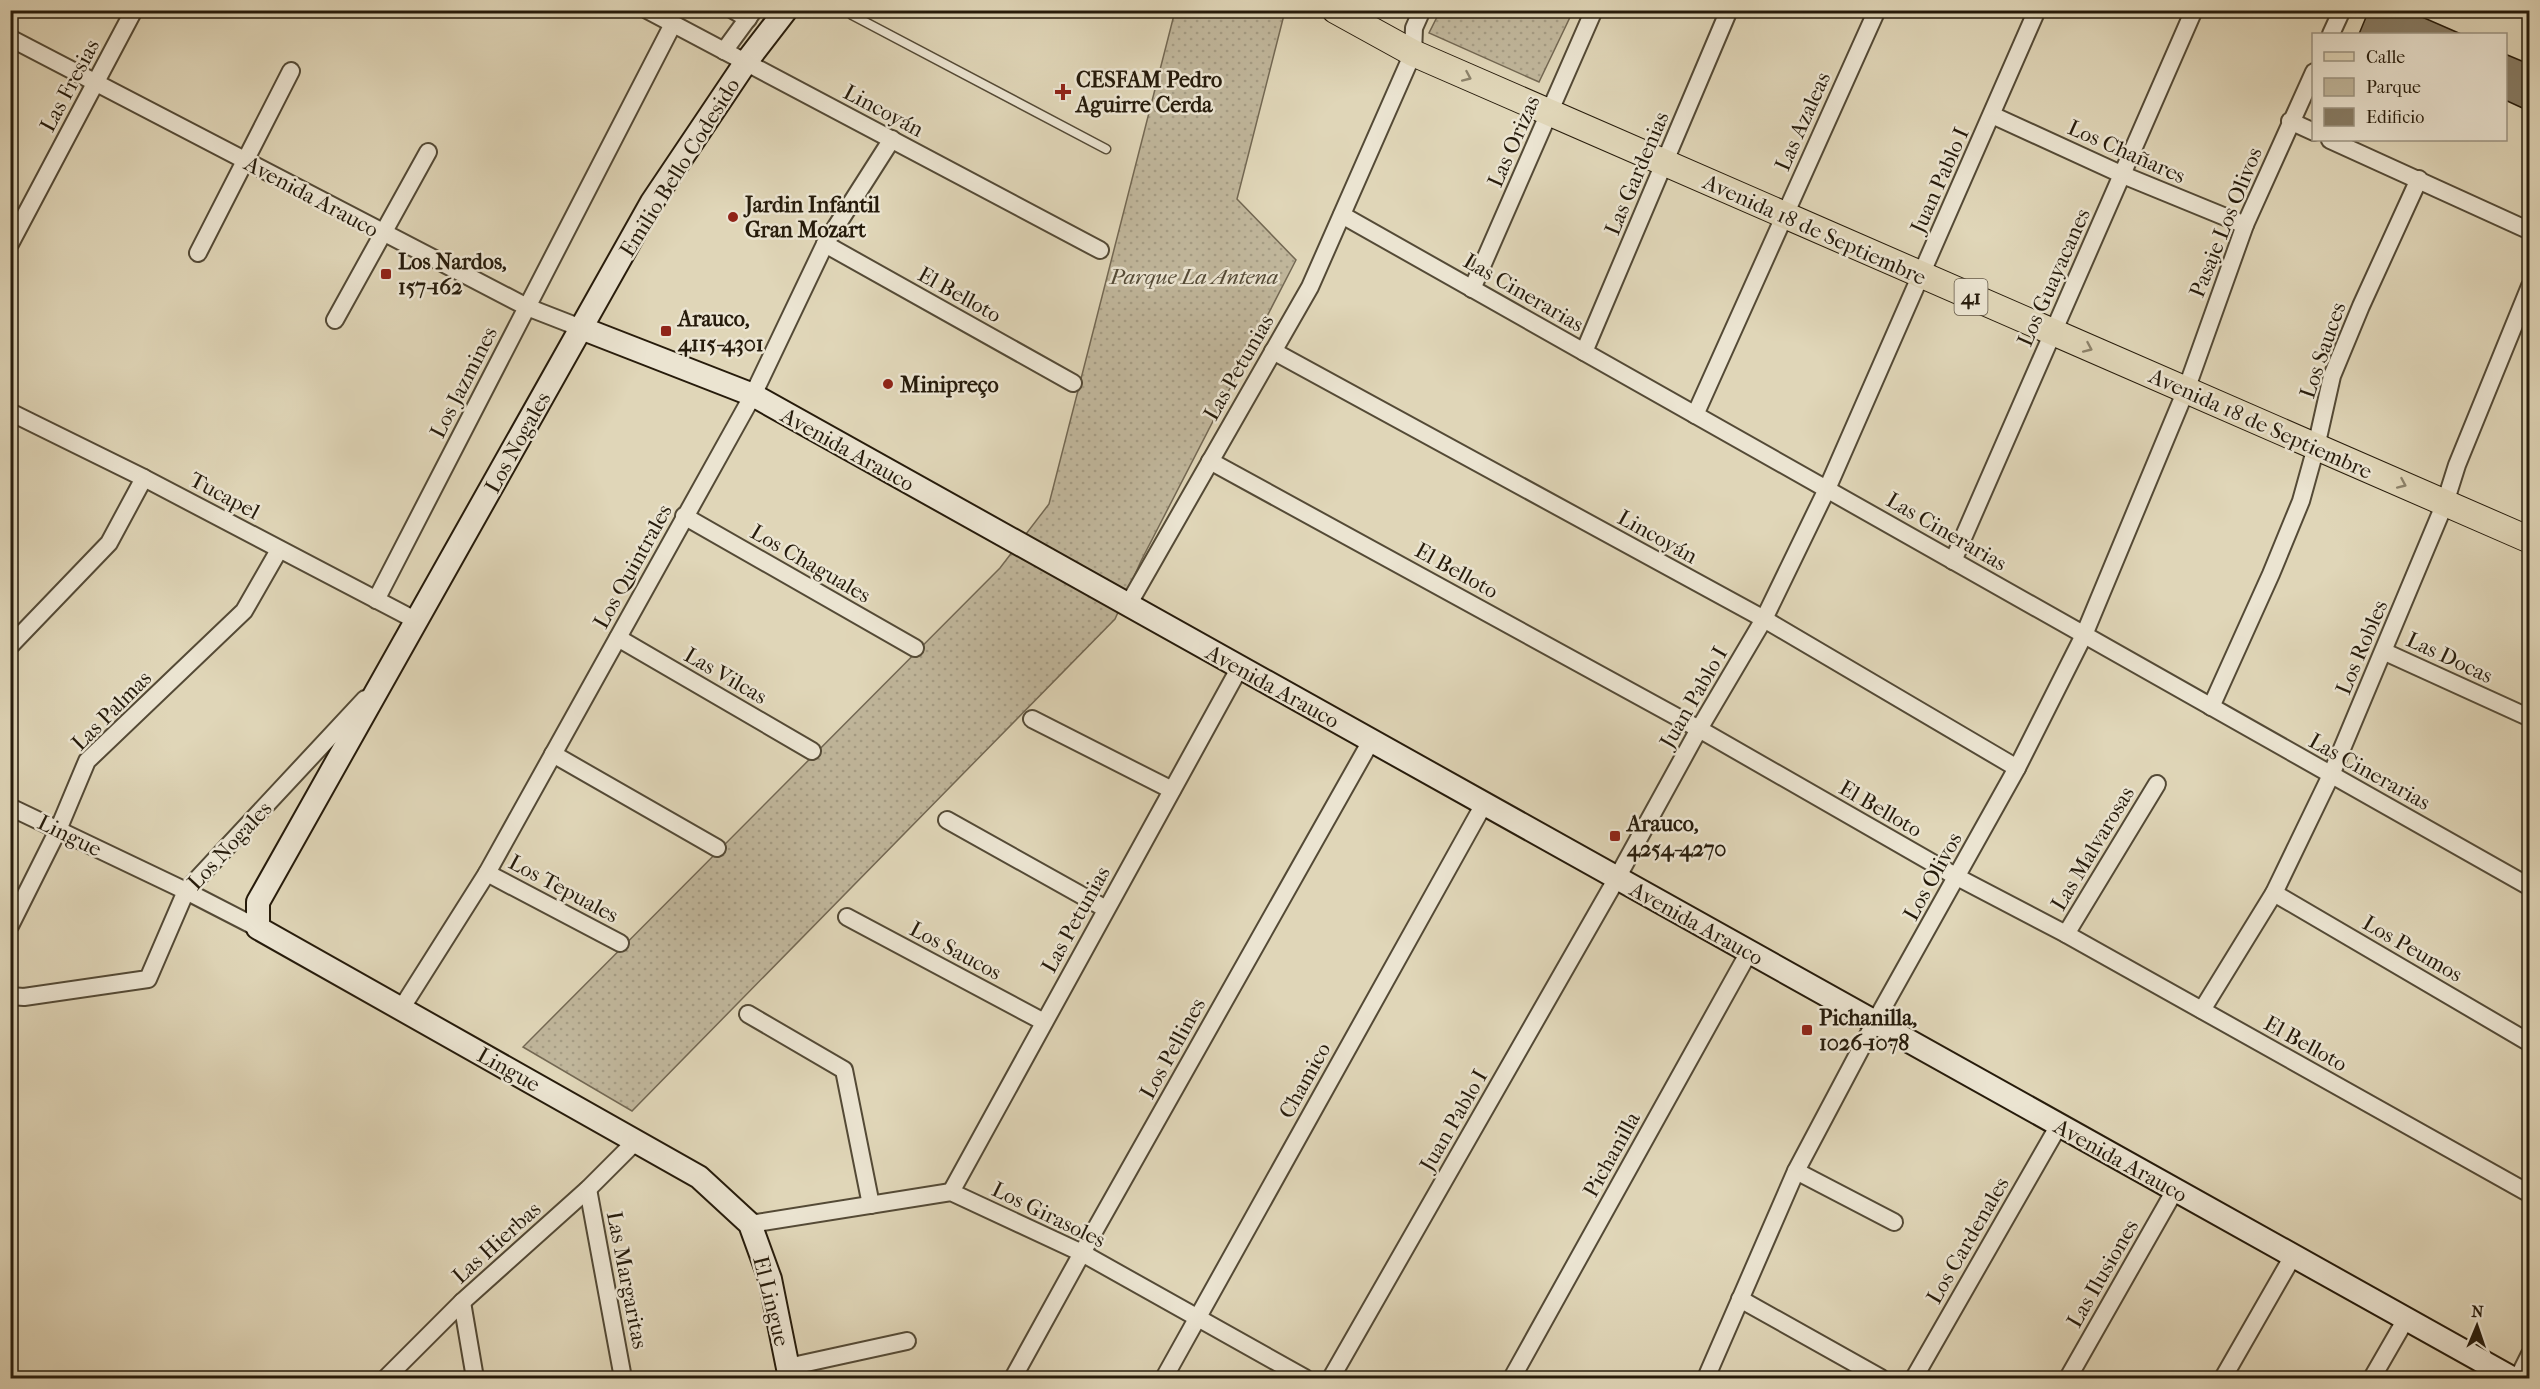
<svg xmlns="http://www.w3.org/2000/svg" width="2540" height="1389" font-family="'IM FELL French Canon',serif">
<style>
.green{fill:url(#green-dots);stroke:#736853;stroke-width:1.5}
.building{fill:#877c65;stroke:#261b0b;stroke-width:1.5}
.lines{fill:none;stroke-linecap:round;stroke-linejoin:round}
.lane-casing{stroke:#544a36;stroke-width:11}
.street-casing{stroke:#544a36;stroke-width:20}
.secondary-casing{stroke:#261b0b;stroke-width:26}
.primary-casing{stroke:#261b0b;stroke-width:28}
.lane{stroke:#ebe4d1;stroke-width:8}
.street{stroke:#ebe4d1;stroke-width:16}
.secondary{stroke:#ebe4d1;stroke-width:22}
.primary{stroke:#e0d6b8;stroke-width:26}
.oneway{stroke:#8c826a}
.poi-dot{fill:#8f2418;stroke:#ebe4d1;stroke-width:2}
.labels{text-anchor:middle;stroke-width:5;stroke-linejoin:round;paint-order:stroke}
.shield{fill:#ebe4d1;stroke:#615746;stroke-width:1.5}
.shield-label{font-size:21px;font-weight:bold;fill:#261b0b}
.poi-label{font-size:22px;font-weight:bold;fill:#261b0b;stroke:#ebe4d1;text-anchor:start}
.street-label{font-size:22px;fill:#261b0b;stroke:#ebe4d1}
.park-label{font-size:22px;font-style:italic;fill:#544a36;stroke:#ebe4d1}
</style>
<defs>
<pattern id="green-dots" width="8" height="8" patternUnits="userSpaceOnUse" patternTransform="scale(1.5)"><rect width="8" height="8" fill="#c0b69b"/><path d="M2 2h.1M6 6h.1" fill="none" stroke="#a59c84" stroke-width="1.8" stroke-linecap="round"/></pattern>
</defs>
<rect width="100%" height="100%" fill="#e0d6b8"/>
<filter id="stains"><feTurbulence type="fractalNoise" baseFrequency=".00333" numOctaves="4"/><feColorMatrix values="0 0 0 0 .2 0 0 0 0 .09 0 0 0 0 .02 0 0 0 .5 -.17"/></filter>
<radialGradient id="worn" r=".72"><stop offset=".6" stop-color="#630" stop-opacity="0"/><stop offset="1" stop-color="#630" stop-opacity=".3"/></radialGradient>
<!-- green -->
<g class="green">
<polygon points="1175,11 1285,11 1237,199 1296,260 1141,561 1115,619 632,1111 523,1047 1000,568 1049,504"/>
<polygon points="1440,11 1440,10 1573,11 1539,82 1429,33"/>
</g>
<!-- building -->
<g class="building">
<polygon points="2369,10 2406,10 2461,34 2359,34"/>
<polygon points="2505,54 2529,64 2529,111 2505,100"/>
</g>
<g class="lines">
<!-- lane casing -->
<g class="lane-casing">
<polyline id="lane" points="855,10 852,15 1106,149"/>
</g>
<!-- street casing -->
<g class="street-casing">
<g id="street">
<polyline points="647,10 1100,250"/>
<polyline points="733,10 748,19"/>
<polyline points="2331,34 2342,10"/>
<polyline points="10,38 527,307 581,328"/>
<polyline points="724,51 754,10"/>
<polyline points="1992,115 2123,175 2245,225"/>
<polyline points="2290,121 2314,132"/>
<polyline points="2330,140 2530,231"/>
<polyline points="1342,215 2530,887"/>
<polyline points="10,244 134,10"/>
<polyline points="825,244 1073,383"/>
<polyline points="198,253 291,71"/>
<polyline points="1472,289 1594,10"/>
<polyline points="335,320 428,152"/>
<polyline points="1273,351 1764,619 2017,768"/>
<polyline points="1584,352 1729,10"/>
<polyline points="10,412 144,478 417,621"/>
<polyline points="1695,415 1877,10"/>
<polyline points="1210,461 1699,729 1957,877 2066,934 2530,1194"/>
<polyline points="684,516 915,648"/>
<polyline points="1953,561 2194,10"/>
<polyline points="376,600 673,24"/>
<polyline points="1128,605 1310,287 1413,53 1414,28 1422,10"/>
<polyline points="618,638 812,751"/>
<polyline points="10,646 109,543 144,478"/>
<polyline points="2385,652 2530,718"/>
<polyline points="2211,707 2271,574 2301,501 2316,447 2332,376 2361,306 2419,179"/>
<polyline points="1032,719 1172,790"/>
<polyline points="553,754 717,848"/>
<polyline points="10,807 186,891 258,928"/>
<polyline points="947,820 1106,909"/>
<polyline points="487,873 620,943"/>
<polyline points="2274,893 2530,1043"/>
<polyline points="847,917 1044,1022"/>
<polyline points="10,926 58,830 87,761 244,611 279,550"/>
<polyline points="2066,934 2157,784"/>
<polyline points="10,996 24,997 148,979 186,891 365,699"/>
<polyline points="401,1009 487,873 753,395 825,244 892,139"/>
<polyline points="2202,1010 2274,893 2331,775 2445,503 2457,465 2530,286"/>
<polyline points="748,1014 844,1070 871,1205"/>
<polyline points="1796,1171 1894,1222"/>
<polyline points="588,1189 623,1378"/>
<polyline points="951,1192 1240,667"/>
<polyline points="750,1224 951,1192 1082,1253 1305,1378"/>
<polyline points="1740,1299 1881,1378"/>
<polyline points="462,1302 475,1378"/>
<polyline points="788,1367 907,1341"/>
<polyline points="386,1378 462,1302 588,1189 637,1140"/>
<polyline points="1013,1378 1082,1253 1371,741"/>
<polyline points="1164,1378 1484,804"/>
<polyline points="1331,1378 1617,878 1699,729 1764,619 1827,489 2037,10"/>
<polyline points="1512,1378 1749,952"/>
<polyline points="1706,1378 1796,1171 1875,1022 2017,768 2084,635 2186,390 2245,225 2314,72"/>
<polyline points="1914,1378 2059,1125"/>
<polyline points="2068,1378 2175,1190"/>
<polyline points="2223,1378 2293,1256"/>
<polyline points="2372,1378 2406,1319"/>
<polyline points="2518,1378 2530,1354"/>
</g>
</g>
<!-- secondary casing -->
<g class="secondary-casing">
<g id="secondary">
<polyline points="786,10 746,62 652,202 258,902 258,928 699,1177 750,1224 770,1279 790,1378"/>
<polyline points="581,328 753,395 2512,1378"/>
</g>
</g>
<!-- primary casing -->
<g class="primary-casing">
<polyline id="primary" points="1335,10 1413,53 2530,540"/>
</g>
<!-- lane -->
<use href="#lane" class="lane"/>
<!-- street -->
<use href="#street" class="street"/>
<!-- secondary -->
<use href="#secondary" class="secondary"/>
<!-- primary -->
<use href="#primary" class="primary"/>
</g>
<!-- one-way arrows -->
<defs><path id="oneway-chevron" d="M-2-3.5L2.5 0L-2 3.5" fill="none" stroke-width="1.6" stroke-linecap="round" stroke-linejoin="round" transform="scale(1.5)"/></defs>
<g class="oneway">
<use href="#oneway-chevron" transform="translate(1467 77) rotate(24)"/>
<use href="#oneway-chevron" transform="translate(2088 348) rotate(24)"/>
<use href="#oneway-chevron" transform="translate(2402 484) rotate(24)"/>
</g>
<!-- markers -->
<g class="poi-dot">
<path d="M1060 83h6v6h6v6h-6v6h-6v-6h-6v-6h6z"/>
<circle cx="733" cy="217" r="6"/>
<rect x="380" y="268" width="12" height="12" rx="3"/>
<rect x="660" y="325" width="12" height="12" rx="3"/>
<circle cx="888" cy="384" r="6"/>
<rect x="1609" y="830" width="12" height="12" rx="3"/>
<rect x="1801" y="1024" width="12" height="12" rx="3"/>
</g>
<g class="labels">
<!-- shield labels -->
<rect class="shield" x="1954.5" y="279" width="33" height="36" rx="4.5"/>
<g class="shield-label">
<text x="1971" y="304">41</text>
</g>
<!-- poi labels -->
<g class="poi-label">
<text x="1076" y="87">CESFAM Pedro<tspan x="1076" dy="25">Aguirre Cerda</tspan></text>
<text x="745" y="212">Jardin Infantil<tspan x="745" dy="25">Gran Mozart</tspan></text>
<text x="398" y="269">Los Nardos,<tspan x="398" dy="25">157-162</tspan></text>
<text x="678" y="326">Arauco,<tspan x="678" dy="25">4115-4301</tspan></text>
<text x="900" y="392">Minipreço</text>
<text x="1627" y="831">Arauco,<tspan x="1627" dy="25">4254-4270</tspan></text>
<text x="1819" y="1025">Pichanilla,<tspan x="1819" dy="25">1026-1078</tspan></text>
</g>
<!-- street labels -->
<g class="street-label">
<text transform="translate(69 85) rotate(-62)" y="8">Las Fresias</text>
<text transform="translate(884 110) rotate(28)" y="8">Lincoyán</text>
<text transform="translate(1802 121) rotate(-66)" y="8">Las Azaleas</text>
<text transform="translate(1513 141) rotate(-66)" y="8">Las Orizas</text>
<text transform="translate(2127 151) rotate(24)" y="8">Los Chañares</text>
<text transform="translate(679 167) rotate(-58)" y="8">Emilio Bello Codesido</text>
<text transform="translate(1636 173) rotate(-67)" y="8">Las Gardenias</text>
<text transform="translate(1939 180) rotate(-66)" y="8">Juan Pablo I</text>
<text transform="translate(312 196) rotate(28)" y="8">Avenida Arauco</text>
<text transform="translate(2225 222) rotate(-68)" y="8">Pasaje Los Olivos</text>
<text transform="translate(1815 229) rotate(24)" y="8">Avenida 18 de Septiembre</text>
<text transform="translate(2053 277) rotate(-66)" y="8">Los Guayacanes</text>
<text transform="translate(1524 292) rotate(30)" y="8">Las Cinerarias</text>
<text transform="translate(960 294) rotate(29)" y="8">El Belloto</text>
<text transform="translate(2322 350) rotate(-71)" y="8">Los Sauces</text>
<text transform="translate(1238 367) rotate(-60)" y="8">Las Petunias</text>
<text transform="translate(463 382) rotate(-63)" y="8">Los Jazmines</text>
<text transform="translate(2261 423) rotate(24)" y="8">Avenida 18 de Septiembre</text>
<text transform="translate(517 442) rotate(-61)" y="8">Los Nogales</text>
<text transform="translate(848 449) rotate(29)" y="8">Avenida Arauco</text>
<text transform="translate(225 495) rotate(28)" y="8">Tucapel</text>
<text transform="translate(1947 531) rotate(30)" y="8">Las Cinerarias</text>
<text transform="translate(1658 536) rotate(29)" y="8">Lincoyán</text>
<text transform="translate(811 563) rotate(30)" y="8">Los Chaguales</text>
<text transform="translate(632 566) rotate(-61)" y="8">Los Quintrales</text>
<text transform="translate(1457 570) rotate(29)" y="8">El Belloto</text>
<text transform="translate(2361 647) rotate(-67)" y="8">Los Robles</text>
<text transform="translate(2450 657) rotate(25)" y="8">Las Docas</text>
<text transform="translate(726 675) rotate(30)" y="8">Las Vilcas</text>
<text transform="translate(1273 686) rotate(29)" y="8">Avenida Arauco</text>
<text transform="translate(1693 697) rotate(-60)" y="8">Juan Pablo I</text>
<text transform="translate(111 710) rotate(-45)" y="8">Las Palmas</text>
<text transform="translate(2370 771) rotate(29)" y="8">Las Cinerarias</text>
<text transform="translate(1881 808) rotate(30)" y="8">El Belloto</text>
<text transform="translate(70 835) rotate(26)" y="8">Lingue</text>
<text transform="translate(229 845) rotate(-47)" y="8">Los Nogales</text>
<text transform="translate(2092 848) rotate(-59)" y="8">Las Malvarosas</text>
<text transform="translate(1932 876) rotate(-61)" y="8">Los Olivos</text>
<text transform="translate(564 888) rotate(28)" y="8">Los Tepuales</text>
<text transform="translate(1075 919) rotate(-61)" y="8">Las Petunias</text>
<text transform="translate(1697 923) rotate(29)" y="8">Avenida Arauco</text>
<text transform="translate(2413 948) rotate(30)" y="8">Los Peumos</text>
<text transform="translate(956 950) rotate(28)" y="8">Los Saucos</text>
<text transform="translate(2306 1043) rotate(29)" y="8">El Belloto</text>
<text transform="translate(1172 1048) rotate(-61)" y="8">Los Pellines</text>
<text transform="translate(509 1069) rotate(29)" y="8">Lingue</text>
<text transform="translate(1304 1080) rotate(-61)" y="8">Chamico</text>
<text transform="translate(1453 1120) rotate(-60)" y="8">Juan Pablo I</text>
<text transform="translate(1611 1154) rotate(-61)" y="8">Pichanilla</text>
<text transform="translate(2121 1160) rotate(29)" y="8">Avenida Arauco</text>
<text transform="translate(1049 1214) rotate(26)" y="8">Los Girasoles</text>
<text transform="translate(1967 1240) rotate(-60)" y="8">Los Cardenales</text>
<text transform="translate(496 1242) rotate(-42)" y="8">Las Hierbas</text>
<text transform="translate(2102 1273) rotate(-60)" y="8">Las Ilusiones</text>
<text transform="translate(628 1280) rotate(79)" y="8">Las Margaritas</text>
<text transform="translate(772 1301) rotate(76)" y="8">El Lingue</text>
</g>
<!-- park labels -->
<g class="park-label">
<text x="1194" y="284">Parque La Antena</text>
</g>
</g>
<!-- margin -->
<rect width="2540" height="1389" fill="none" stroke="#e0d6b8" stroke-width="36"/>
<rect x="12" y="12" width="2516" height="1365" fill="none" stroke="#261b0b" stroke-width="3"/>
<rect x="18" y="18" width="2504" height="1353" fill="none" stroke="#261b0b" stroke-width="1.5"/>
<!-- legend -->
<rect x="2312" y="33" width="195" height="108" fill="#ebe4d1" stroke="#9c9482" stroke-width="1.5"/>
<rect x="2324" y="52" width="30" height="9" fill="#e0d6b8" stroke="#9c9482" stroke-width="1.5"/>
<text x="2366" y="63" font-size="18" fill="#261b0b">Calle</text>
<rect x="2324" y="78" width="30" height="18" fill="#c0b69b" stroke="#9c9482" stroke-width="1.5"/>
<text x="2366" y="93" font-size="18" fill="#261b0b">Parque</text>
<rect x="2324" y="108" width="30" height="18" fill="#877c65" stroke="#9c9482" stroke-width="1.5"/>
<text x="2366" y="123" font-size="18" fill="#261b0b">Edificio</text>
<!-- north arrow -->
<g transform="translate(2477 1326) rotate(2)" stroke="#ebe4d1" stroke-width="4.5" paint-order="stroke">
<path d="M0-4.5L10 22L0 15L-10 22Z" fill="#261b0b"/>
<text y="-9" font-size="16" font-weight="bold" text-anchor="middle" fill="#261b0b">N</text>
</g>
<rect width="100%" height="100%" filter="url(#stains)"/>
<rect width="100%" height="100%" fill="url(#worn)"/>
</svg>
